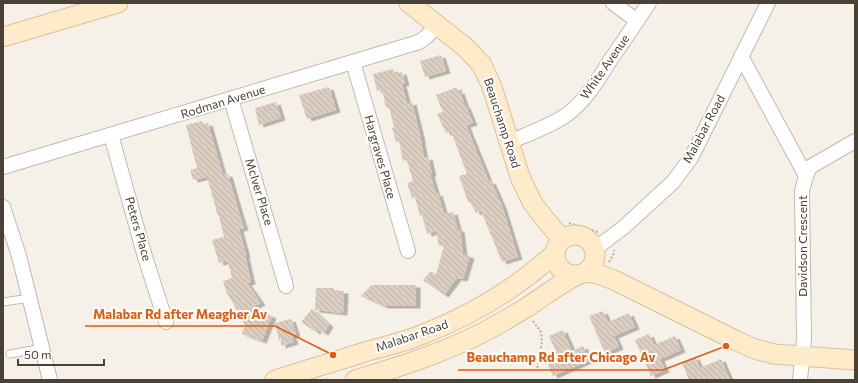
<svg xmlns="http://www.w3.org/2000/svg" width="858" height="383" font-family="Commissioner,sans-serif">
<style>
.building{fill:url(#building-back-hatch);filter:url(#shadow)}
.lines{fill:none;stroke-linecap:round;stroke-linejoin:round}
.lane-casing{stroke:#c4b9ad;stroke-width:9}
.street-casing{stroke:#c4b9ad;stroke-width:16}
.secondary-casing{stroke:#dbc198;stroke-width:21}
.path{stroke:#c4b19a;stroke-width:2;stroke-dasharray:2 2;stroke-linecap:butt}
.lane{stroke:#fff;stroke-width:7}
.street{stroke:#fff;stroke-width:14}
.secondary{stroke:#ffebc9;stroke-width:19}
.labels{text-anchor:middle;stroke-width:4;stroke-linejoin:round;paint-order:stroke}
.street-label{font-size:12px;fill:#494036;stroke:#fff}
.leader{fill:none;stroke:#e8590c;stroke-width:1.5}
.callout-dot{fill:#e8590c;stroke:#fff;stroke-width:1.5}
.callout-label{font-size:13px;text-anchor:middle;font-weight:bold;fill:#e8590c;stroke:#fff;stroke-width:4;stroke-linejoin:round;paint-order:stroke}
</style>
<defs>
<pattern id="building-back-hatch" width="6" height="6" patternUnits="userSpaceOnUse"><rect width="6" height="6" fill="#dbcdc0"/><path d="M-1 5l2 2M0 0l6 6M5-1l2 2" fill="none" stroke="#bdb1a6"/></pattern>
<filter id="shadow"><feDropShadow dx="4.5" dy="2.5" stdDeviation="0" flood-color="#0004"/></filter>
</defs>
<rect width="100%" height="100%" fill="#f5f0e8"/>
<!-- building -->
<g class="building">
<polygon points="441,55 446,71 425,77 420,61"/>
<polygon points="393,69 395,74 402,72 405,83 402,84 407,104 412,102 420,135 424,158 428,157 432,174 430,174 436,194 438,193 444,214 453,212 458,230 460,229 463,254 470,256 463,279 457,278 444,295 423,280 431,271 436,275 444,245 439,246 436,231 427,234 422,215 420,216 415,197 412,198 407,183 413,181 407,160 403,161 399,141 396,142 392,128 394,127 389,107 386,108 382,89 377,91 373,74"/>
<polygon points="329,87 336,110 307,119 299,95"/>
<polygon points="457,87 458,92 460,91 465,106 466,106 473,123 466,125 489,182 491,181 502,206 518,257 502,262 481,211 476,213 470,202 468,202 459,176 467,174 451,131 446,133 437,114 443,112 436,95"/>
<polygon points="276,102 281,118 259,125 255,108"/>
<polygon points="202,121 203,124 208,123 223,175 228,174 239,212 244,228 239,229 246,255 245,255 251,282 247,283 261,303 251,308 272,316 262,341 242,334 245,325 226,291 223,281 232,278 228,261 219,263 212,240 224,237 219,216 218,216 207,177 193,180 190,170 197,168 186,125"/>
<polygon points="372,285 416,285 416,306 384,306 361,296"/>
<polygon points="316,288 334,288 334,291 344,291 343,313 315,310"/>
<polygon points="312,309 329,325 324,333 317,329 316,332 301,322"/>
<polygon points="603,311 608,322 629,313 635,327 614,336 619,347 605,353 589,316"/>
<polygon points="291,319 296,334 292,336 294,342 281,346 281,339 279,340 275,323"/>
<polygon points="563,330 572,351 583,346 590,360 553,376 547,362 558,357 549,336"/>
<polygon points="649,334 654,345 675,336 681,350 660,359 665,370 651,376 635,340"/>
<polygon points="695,357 700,368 721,359 730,380 689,380 682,363"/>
</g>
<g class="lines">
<!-- lane casing -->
<g class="lane-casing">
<g id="lane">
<polyline points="3,302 30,298"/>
<polyline points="10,354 43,348"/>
</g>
</g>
<!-- street casing -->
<g class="street-casing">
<g id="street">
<polyline points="613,3 637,21"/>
<polyline points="741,56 806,176 802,191 804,338 800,380"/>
<polyline points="353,62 408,251"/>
<polyline points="231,99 286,286"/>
<polyline points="111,135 145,257 166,322"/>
<path d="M509 142C528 134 548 127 565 116 585 102 598 80 611 59 624 41 636 22 649 3"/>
<polyline points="3,167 419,42 426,37 437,25"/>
<polyline points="806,176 810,167 855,141"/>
<polyline points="3,207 19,256 50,380"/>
<polyline points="595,249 624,227 673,182 691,158 768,3"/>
</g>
</g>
<!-- secondary casing -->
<g class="secondary-casing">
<g id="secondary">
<polyline points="409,3 465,47 482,65 492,87 520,177 532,202 544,218 562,239"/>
<polyline points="3,37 118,3"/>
<circle cx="575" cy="255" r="20"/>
<polyline points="586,272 598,274 614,280 737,341 755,349 774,354 855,360"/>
<path d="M275 380C306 370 337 361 368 351 386 346 404 342 421 335 470 316 516 289 555 253"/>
<path d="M355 380C399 367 443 353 484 332 497 325 511 317 524 309 541 298 557 286 575 276"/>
</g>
</g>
<!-- path -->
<g class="path">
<polyline points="569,223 598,232"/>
<polyline points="609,262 614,253 614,250"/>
<polyline points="533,321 541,332 542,341 537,369"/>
</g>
<!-- lane -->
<use href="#lane" class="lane"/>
<!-- street -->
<use href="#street" class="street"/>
<!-- secondary -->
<use href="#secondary" class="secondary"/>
</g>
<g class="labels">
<!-- street labels -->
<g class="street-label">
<text transform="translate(605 67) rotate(-55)" y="4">White Avenue</text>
<text transform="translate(223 102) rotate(-17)" y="4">Rodman Avenue</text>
<text transform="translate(502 123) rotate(72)" y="4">Beauchamp Road</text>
<text transform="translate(704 129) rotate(-62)" y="4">Malabar Road</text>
<text transform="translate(380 157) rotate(74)" y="4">Hargraves Place</text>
<text transform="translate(259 192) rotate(73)" y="4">McIver Place</text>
<text transform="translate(138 229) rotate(74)" y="4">Peters Place</text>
<text transform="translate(803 246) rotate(-90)" y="4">Davidson Crescent</text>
<text transform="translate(412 336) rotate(-19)" y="4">Malabar Road</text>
</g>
</g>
<!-- callouts -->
<path class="leader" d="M333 355L275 326H85M726 346L663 370H458"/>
<g class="callout-dot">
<circle cx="333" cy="355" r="4"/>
<circle cx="726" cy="346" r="4"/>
</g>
<g class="callout-label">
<text x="180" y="319">Malabar Rd after Meagher Av</text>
<text x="561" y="362">Beauchamp Rd after Chicago Av</text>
</g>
<!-- border -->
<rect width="858" height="383" fill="none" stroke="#494036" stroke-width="8"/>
<!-- scale -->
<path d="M18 359v6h86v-6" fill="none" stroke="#494036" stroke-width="2"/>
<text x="24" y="359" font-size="12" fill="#494036" stroke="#ffffff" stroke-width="3" paint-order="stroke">50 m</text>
</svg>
